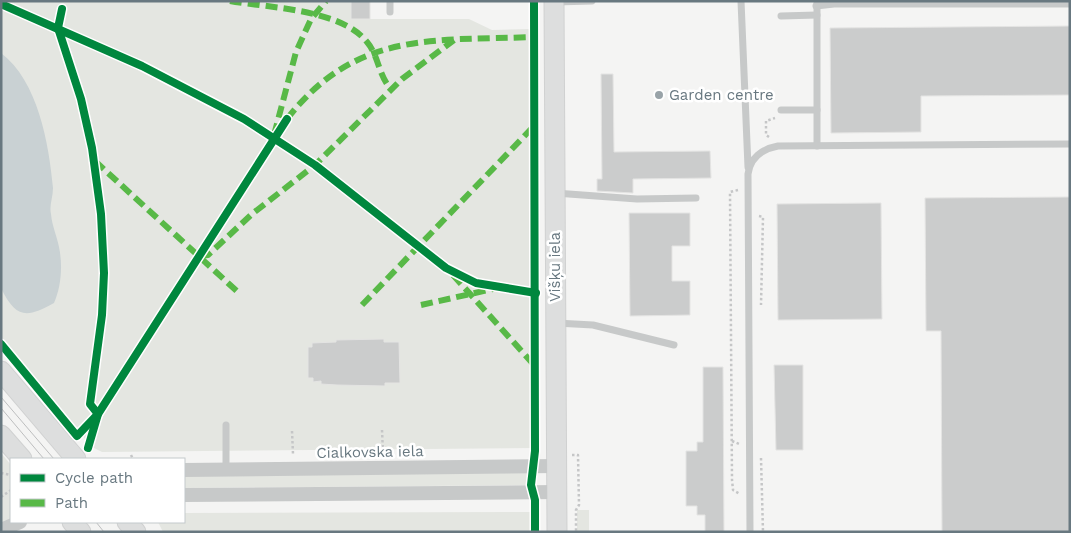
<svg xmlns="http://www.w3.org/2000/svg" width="1071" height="533" font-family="'Work Sans',sans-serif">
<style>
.green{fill:#e4e6e1}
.water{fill:#c9d1d3}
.building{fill:#cbcccc;stroke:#e4e4e3}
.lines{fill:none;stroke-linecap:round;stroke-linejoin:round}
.secondary-casing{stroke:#d0d1d1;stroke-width:21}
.path{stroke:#c5c6c7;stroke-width:2.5;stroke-dasharray:2.5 2.5;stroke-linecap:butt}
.lane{stroke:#c7c9c9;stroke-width:7}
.street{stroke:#c7c9c9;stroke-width:14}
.secondary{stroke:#dddede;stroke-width:19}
.tram{stroke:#bdbebf;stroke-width:1}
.quiet{stroke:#58b947;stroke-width:6;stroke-dasharray:12 6;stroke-linecap:butt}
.cycleway-casing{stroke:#fff;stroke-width:11}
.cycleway{stroke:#00873e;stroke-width:8}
.poi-dot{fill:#99a3a8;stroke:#fff;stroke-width:2}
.labels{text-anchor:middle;stroke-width:5;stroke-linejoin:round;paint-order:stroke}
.poi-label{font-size:15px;fill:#687880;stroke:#fff;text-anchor:start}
.street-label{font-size:15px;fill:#687880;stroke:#fff}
</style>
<rect width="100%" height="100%" fill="#f4f4f3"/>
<!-- green -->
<g class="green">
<polygon points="1,1 351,1 351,19 469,19 492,30 530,29 532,448 102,452 92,447 1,338"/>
<polygon points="1,453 11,465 11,519 1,523"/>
<polygon points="528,473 528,485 184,488 184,475"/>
<rect x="577" y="510" width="12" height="22"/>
<polygon points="532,512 532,532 163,532 158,522 184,522 184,513"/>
</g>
<!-- water -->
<path class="water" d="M1 53C38 81 49 144 53 188 53 197 49 206 51 214 52 226 57 236 59 247 63 266 61 287 54 303 27 318 16 319 1 288Z"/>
<!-- building -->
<g class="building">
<rect x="351" y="1" width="19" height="18"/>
<polygon points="1070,26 1070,95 921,96 921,132 831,133 830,28"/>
<polygon points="601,74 613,74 614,152 710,151 711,178 633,179 633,193 597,191 597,179 602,179"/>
<polygon points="1070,197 1070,532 942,532 941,331 926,331 925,198"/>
<polygon points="881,203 882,319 778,320 777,204"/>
<polygon points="629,213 690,213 690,246 672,246 672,281 690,281 690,315 630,316"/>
<polygon points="384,339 384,342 399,342 400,383 385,383 385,386 337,385 321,384 321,381 313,382 313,378 308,378 308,347 312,347 312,343 336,342 336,340"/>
<polygon points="774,365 803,365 803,450 776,450"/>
<polygon points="703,367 723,367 724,532 705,532 705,515 697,515 697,506 686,506 686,451 697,451 697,442 703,442"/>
</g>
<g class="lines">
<!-- secondary casing -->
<g class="secondary-casing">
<g id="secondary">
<polyline points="554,1 557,532"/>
<polyline points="1,371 76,459"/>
<polyline points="1,435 22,459"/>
<polyline points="72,522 81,532"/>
<polyline points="127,522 136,532"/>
</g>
</g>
<!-- path -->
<g class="path">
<polyline points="769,137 766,135 766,121 775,118"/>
<polyline points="738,190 730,192 732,480 733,490 740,494"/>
<polyline points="759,216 763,217 761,305"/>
<polyline points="382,430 383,453"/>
<polyline points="292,431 293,454"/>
<polyline points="732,441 739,444"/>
<polyline points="131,455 133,459"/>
<polyline points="572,455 578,455 579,505 576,510 576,532"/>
<polyline points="761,458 763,532"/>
<polyline points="1,473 11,475"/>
<polyline points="1,497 11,490"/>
</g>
<!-- lane -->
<g class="lane">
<polyline points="741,1 748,167"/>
<polyline points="555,2 592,1"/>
<polyline points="816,6 834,4 1070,4"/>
<polyline points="390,12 390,1"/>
<polyline points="781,16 817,15"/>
<polyline points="781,110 817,110"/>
<polyline points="817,146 817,1"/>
<polyline points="555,193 637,199 696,198"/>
<polyline points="556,323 593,325 674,345"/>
<polyline points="226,425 226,470"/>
<path d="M750 532 748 174C750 158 762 149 778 146L1070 144"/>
</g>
<!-- street -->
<g class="street">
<polyline points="184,470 557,466"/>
<polyline points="184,495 557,492"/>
<polyline points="1,530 20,522"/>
</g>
<!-- secondary -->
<use href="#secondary" class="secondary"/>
<!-- tram -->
<g class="tram">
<polyline points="1,397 54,459"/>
<polyline points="1,408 44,459"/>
<polyline points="96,522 104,532"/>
</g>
<!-- quiet -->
<g class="quiet">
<path d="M230 1C270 8 341 9 367 42 379 56 378 75 391 89"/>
<path d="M287 119C356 30 434 41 534 37"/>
<polyline points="274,135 296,52 311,19 326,1"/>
<polyline points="95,161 240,294"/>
<polyline points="200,256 208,255 252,214 315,165 402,79 454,40"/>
<polyline points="453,275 535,366"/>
<polyline points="362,305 535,125"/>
<polyline points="421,305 493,289"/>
</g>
<!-- cycleway casing -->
<g class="cycleway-casing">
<g id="cycleway">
<polyline points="534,1 535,451 531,485 535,500 535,532"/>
<polyline points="1,4 142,66 244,119 315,165 446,268 476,283 536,293"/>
<polyline points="62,9 58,28 81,99 92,148 101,214 104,273 102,315 90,404 98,414 88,448"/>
<polyline points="1,344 77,436 98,414 287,119"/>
</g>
</g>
<!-- cycleway -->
<use href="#cycleway" class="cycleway"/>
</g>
<!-- markers -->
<circle class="poi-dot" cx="659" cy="95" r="5"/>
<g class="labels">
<!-- poi labels -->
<g class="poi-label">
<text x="669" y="100">Garden centre</text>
</g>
<!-- street labels -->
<g class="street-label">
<text transform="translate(555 267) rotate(-90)" y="5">Višķu iela</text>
<text transform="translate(370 452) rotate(-1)" y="5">Cialkovska iela</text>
</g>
</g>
<!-- border -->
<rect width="1071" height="533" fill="none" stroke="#687880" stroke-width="5"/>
<!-- legend -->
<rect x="10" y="458" width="175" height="65" fill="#ffffff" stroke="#c3c9cc"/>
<rect x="20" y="474" width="25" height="8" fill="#00873e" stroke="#c3c9cc"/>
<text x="55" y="483" font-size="15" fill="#687880">Cycle path</text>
<rect x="20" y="499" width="25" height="8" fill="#58b947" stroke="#c3c9cc"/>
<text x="55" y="508" font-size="15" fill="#687880">Path</text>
</svg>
